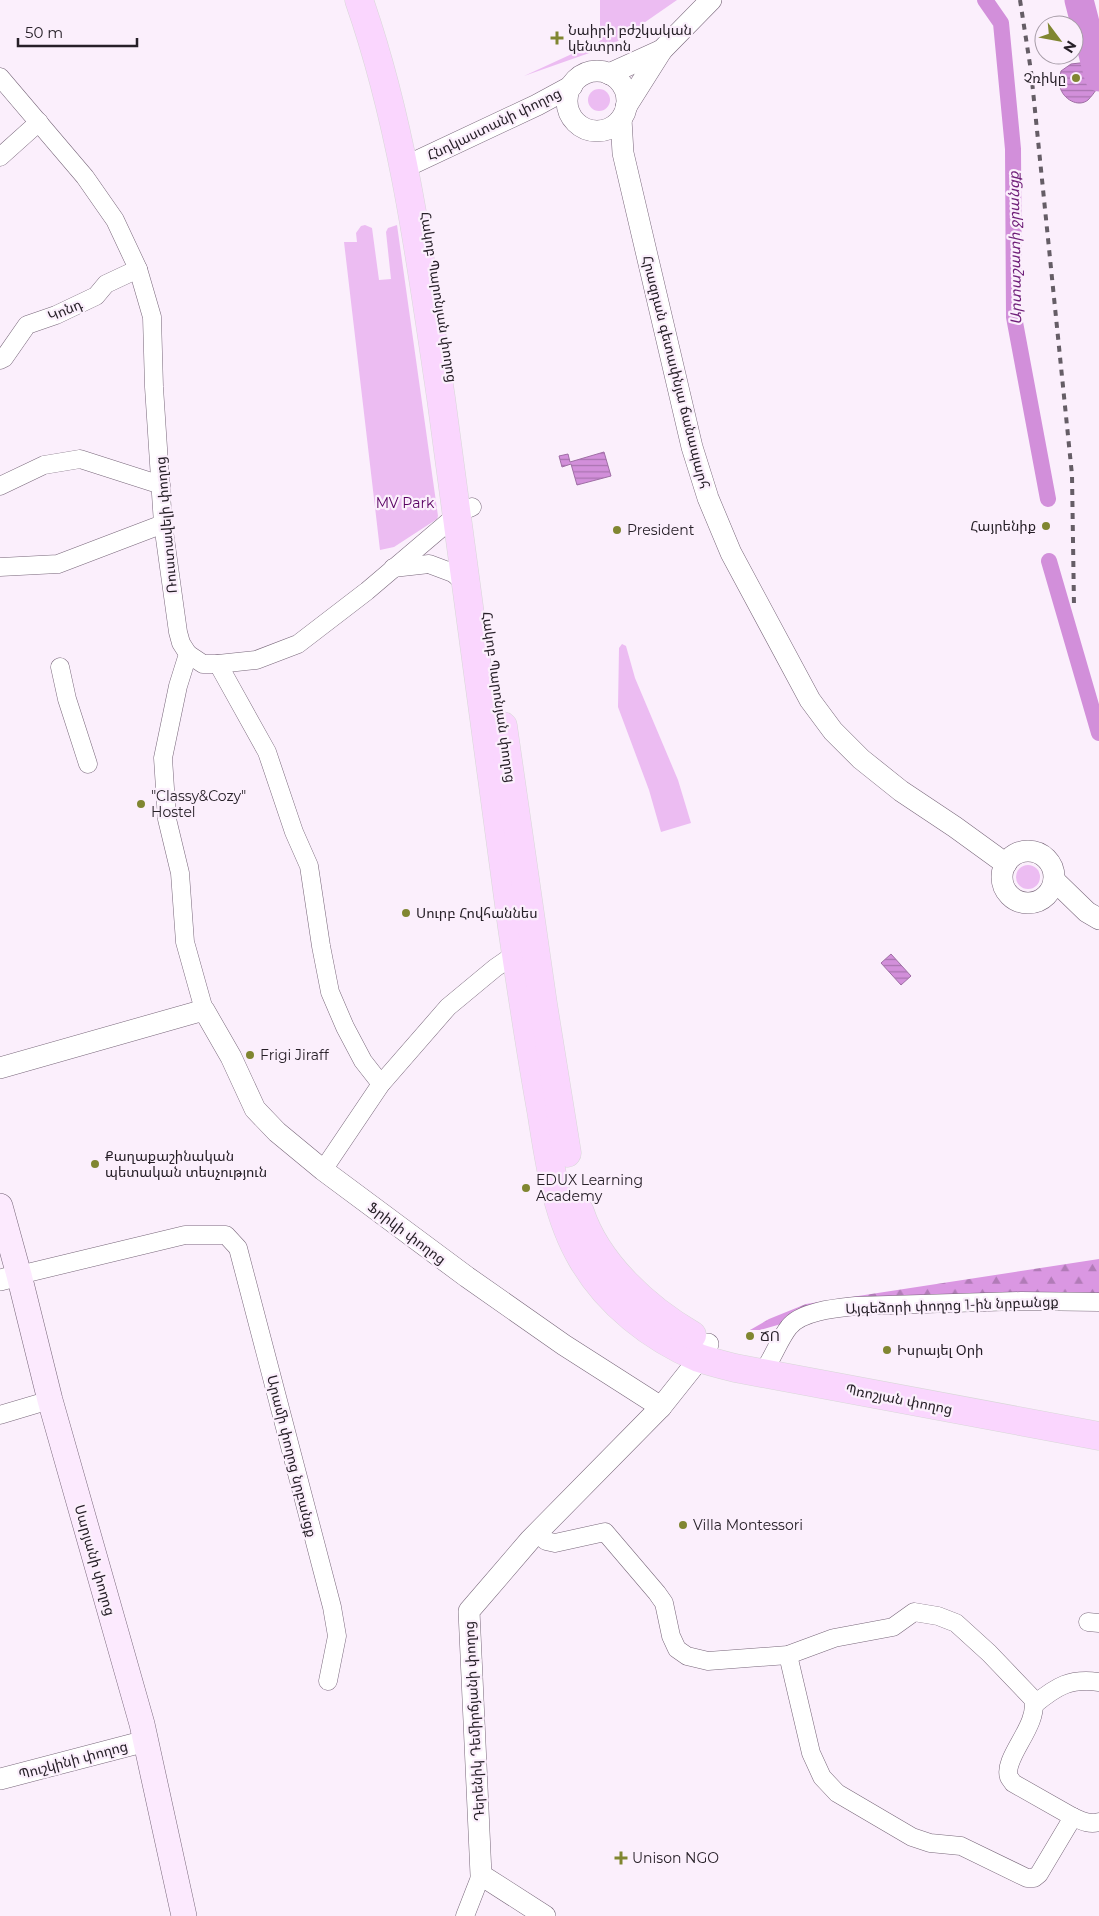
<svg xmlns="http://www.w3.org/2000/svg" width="1099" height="1916" font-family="Montserrat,'Noto Sans Armenian',sans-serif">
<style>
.green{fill:#ecbcf2}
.forest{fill:url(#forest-firs)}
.water{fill:url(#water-rules);stroke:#9f6ea5}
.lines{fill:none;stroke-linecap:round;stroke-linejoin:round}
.canal{stroke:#d28fda;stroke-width:16}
.river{stroke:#d28fda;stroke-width:29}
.minor-casing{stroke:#78677a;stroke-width:19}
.tertiary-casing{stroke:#78677a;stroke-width:22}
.secondary-casing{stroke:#78677a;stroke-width:26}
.primary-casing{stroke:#d8d7d8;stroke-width:29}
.minor{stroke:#fff;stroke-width:18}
.tertiary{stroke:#fff;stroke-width:21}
.secondary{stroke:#fceafe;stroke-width:25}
.primary{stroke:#fad6fe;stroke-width:28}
.rail{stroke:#655d66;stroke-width:4;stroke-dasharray:6 6;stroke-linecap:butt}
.poi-dot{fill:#808631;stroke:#fbeffc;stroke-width:2}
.labels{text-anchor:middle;stroke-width:4.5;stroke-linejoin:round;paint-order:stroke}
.poi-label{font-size:14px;fill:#272028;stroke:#fbeffc;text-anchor:start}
.street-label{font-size:14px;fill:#272028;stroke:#fbeffc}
.park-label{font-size:14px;fill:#580062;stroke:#fbeffc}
.water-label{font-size:15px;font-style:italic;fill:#6f1f79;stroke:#fbeffc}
</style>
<defs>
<pattern id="forest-firs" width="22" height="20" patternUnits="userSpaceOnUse" patternTransform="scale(1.25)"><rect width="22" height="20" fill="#da97e2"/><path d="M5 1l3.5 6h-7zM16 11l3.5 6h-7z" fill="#b17bb7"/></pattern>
<pattern id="water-rules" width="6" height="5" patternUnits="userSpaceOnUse" patternTransform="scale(1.25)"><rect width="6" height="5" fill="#d28fda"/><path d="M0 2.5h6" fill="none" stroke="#aa74b1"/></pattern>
</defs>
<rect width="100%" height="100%" fill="#fbeffc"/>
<!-- green -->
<g class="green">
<polygon points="600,0 677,0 612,45 524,76 600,41"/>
<circle cx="599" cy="100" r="11"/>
<polygon points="365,225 372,228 379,280 391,279 386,232 388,228 397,225 438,516 437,519 394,547 380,550 344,242 357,242 356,233 361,226"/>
<polygon points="622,644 626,646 635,678 678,780 691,823 661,832 649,790 618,707 619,648"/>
<circle cx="1028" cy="877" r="12"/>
</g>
<!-- forest -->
<polygon class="forest" points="1099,1259 1099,1293 1025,1292 781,1324 760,1330 750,1330 769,1319 806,1304"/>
<!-- water -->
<g class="water">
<path d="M1088 62 1096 90C1094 93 1091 97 1088 100 1078 108 1063 99 1060 87 1058 83 1060 76 1061 71L1071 64Z"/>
<polygon points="604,452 611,476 577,485 571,464 562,467 559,456 568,454 570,462"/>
<polygon points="891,954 911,976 901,985 881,963"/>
</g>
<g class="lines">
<!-- canal -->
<g class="canal">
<polyline points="985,0 1001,23 1013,149 1014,317 1048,499"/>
<polyline points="1049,561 1099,733"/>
</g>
<!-- river -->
<polyline class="river" points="1079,0 1099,77"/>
<!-- minor casing -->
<g class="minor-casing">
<g id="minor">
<polyline points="0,77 85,177 115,220 138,269 152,317 154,387 163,524 178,632 181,643 188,654 178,686 163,758 167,819 180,873 185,942 204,1010"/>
<polyline points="0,157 39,122"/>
<polyline points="0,360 4,358 27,325 56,315 96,296 106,284 138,269"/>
<polyline points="0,486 44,465 80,459 161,485"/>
<polyline points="0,567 58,564 163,524"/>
<polyline points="393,568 429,564 453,573 467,585"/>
<polyline points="188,654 203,664 218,664 256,660 298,644 367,591 460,512 472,507"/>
<polyline points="218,664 267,752 294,832 309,866 321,946 330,992 345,1027 363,1061 381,1084"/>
<polyline points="60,667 67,699 88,764"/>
<polyline points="323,1170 381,1084 448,1007 495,968 508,959 516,957"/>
<polyline points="19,1275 185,1235 226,1235 238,1248 332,1607 337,1636 328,1681"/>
<path d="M769 1362C776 1350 781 1337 789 1327 801 1311 837 1308 856 1306L1021 1301 1099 1302"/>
<polyline points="0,1415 50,1400"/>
<path d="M537 1533 546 1541 555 1543 605 1532 657 1593 664 1603 671 1636 677 1649 687 1656 708 1661 788 1655 834 1638 893 1627 914 1612 938 1616 956 1623 989 1653 1033 1699C1040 1725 1002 1758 1009 1777 1010 1779 1012 1781 1013 1783L1073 1817C1082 1821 1090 1825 1099 1822"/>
<polyline points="1088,1622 1099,1623"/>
<polyline points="788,1655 811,1753 822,1777 837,1793 912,1837 930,1843 961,1846 1027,1878 1034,1878 1039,1874 1073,1817"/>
<path d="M1035 1704C1057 1686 1070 1678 1099 1682"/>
<polyline points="465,1916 481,1875"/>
</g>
</g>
<!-- tertiary casing -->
<g class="tertiary-casing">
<g id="tertiary">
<circle cx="597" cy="101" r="30"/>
<polyline points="609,74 662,50"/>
<polyline points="626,107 662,50 711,0"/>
<polyline points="621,119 623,153 692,447 708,498 731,553 810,700 833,731 861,759 901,791 955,827 1006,864"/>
<polyline points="405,167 537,105 572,86"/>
<circle cx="1028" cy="877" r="26"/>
<polyline points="1054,880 1087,912 1099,919"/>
<polyline points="0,1068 204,1010 231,1057 255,1109 277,1132 323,1170 467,1277 564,1345 661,1407"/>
<polyline points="0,1280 19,1275"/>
<polyline points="0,1779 146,1741"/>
<polyline points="545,1916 481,1875 469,1611 530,1540 661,1407 700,1358 708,1344"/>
</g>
</g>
<!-- secondary casing -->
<g class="secondary-casing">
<polyline id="secondary" points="0,1206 19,1275 50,1400 142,1724 184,1916"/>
</g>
<!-- primary casing -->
<g class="primary-casing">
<g id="primary">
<path d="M359 0C404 129 421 264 441 398 466 574 487 751 512 927 521 988 530 1049 541 1110 549 1160 556 1215 582 1259 608 1304 652 1338 699 1358 711 1362 723 1365 735 1368L1099 1436"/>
<polyline points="503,726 543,1004 567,1153"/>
<path d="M580 1212C597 1264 647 1309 692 1335"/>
</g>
</g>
<!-- minor -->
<use href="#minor" class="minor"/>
<!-- tertiary -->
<use href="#tertiary" class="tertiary"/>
<!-- secondary -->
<use href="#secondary" class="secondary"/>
<!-- primary -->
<use href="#primary" class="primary"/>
<!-- rail -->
<polyline class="rail" points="1020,0 1031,71 1072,475 1074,606"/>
</g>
<!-- markers -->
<g class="poi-dot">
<path d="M554.5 30.5h5v5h5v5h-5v5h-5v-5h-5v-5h5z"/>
<circle cx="1076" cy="78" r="5"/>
<circle cx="1046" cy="526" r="5"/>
<circle cx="617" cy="530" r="5"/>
<circle cx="141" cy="804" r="5"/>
<circle cx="406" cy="913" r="5"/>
<circle cx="250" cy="1055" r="5"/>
<circle cx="95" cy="1164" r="5"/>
<circle cx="526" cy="1188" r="5"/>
<circle cx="750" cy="1336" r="5"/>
<circle cx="887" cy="1350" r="5"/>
<circle cx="683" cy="1525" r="5"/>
<path d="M618.5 1850.5h5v5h5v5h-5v5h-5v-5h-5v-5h5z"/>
</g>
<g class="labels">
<!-- poi labels -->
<g class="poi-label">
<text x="568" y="35">Նաիրի բժշկական<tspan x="568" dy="16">կենտրոն</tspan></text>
<text x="1066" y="83" text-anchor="end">Չռիկը</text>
<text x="1036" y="531" text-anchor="end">Հայրենիք</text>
<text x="627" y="535">President</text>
<text x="151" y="801">"Classy&amp;Cozy"<tspan x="151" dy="16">Hostel</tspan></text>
<text x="416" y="918">Սուրբ Հովհաննես</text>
<text x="260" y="1060">Frigi Jiraff</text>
<text x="105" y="1161">Քաղաքաշինական<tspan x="105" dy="16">պետական տեսչություն</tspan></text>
<text x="536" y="1185">EDUX Learning<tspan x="536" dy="16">Academy</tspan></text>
<text x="760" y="1341">ՃՈ</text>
<text x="897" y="1355">Իսրայել Օրի</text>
<text x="693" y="1530">Villa Montessori</text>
<text x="632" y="1863">Unison NGO</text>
</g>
<!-- street labels -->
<g class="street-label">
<text transform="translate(494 124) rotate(-26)" y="5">Հնդկաստանի փողոց</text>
<text transform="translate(439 297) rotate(81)" y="5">Հակոբ Պարոնյան փողոց</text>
<text transform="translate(65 310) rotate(-23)" y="5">Կոնդ</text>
<text transform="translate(676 372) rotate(76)" y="5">Հրազդան գետափնյա ճանապարհ</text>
<text transform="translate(166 525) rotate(-95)" y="5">Ռուստավելի փողոց</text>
<text transform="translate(499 697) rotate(82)" y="5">Հակոբ Պարոնյան փողոց</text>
<text transform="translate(407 1233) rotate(37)" y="5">Ֆրիկի փողոց</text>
<text transform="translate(952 1305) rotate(-2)" y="5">Այգեձորի փողոց 1-ին նրբանցք</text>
<text transform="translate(899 1399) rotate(11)" y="5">Պռոշյան փողոց</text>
<text transform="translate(292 1456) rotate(76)" y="5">Արամի փողոց նրբանցք</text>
<text transform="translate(95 1560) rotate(74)" y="5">Սարյանի փողոց</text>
<text transform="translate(474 1721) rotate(-93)" y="5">Դերենիկ Դեմիրճյանի փողոց</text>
<text transform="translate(73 1760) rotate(-15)" y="5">Պուշկինի փողոց</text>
</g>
<!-- park labels -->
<g class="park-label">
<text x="405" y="508">MV Park</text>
</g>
<!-- water labels -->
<g class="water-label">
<text transform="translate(1015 248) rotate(-91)" y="5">Արտաշատի ջրանցք</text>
</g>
</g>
<!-- north arrow -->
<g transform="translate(1059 40) rotate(122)"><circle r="24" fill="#fbeffc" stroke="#a69ca7"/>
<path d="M0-4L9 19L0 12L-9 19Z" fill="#808631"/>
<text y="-8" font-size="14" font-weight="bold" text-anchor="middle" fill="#272028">N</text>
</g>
<!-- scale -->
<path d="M18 38v8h119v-8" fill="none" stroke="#272028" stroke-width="2.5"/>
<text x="25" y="38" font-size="15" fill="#272028" stroke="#fbeffc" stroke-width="4" paint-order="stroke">50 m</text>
</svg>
